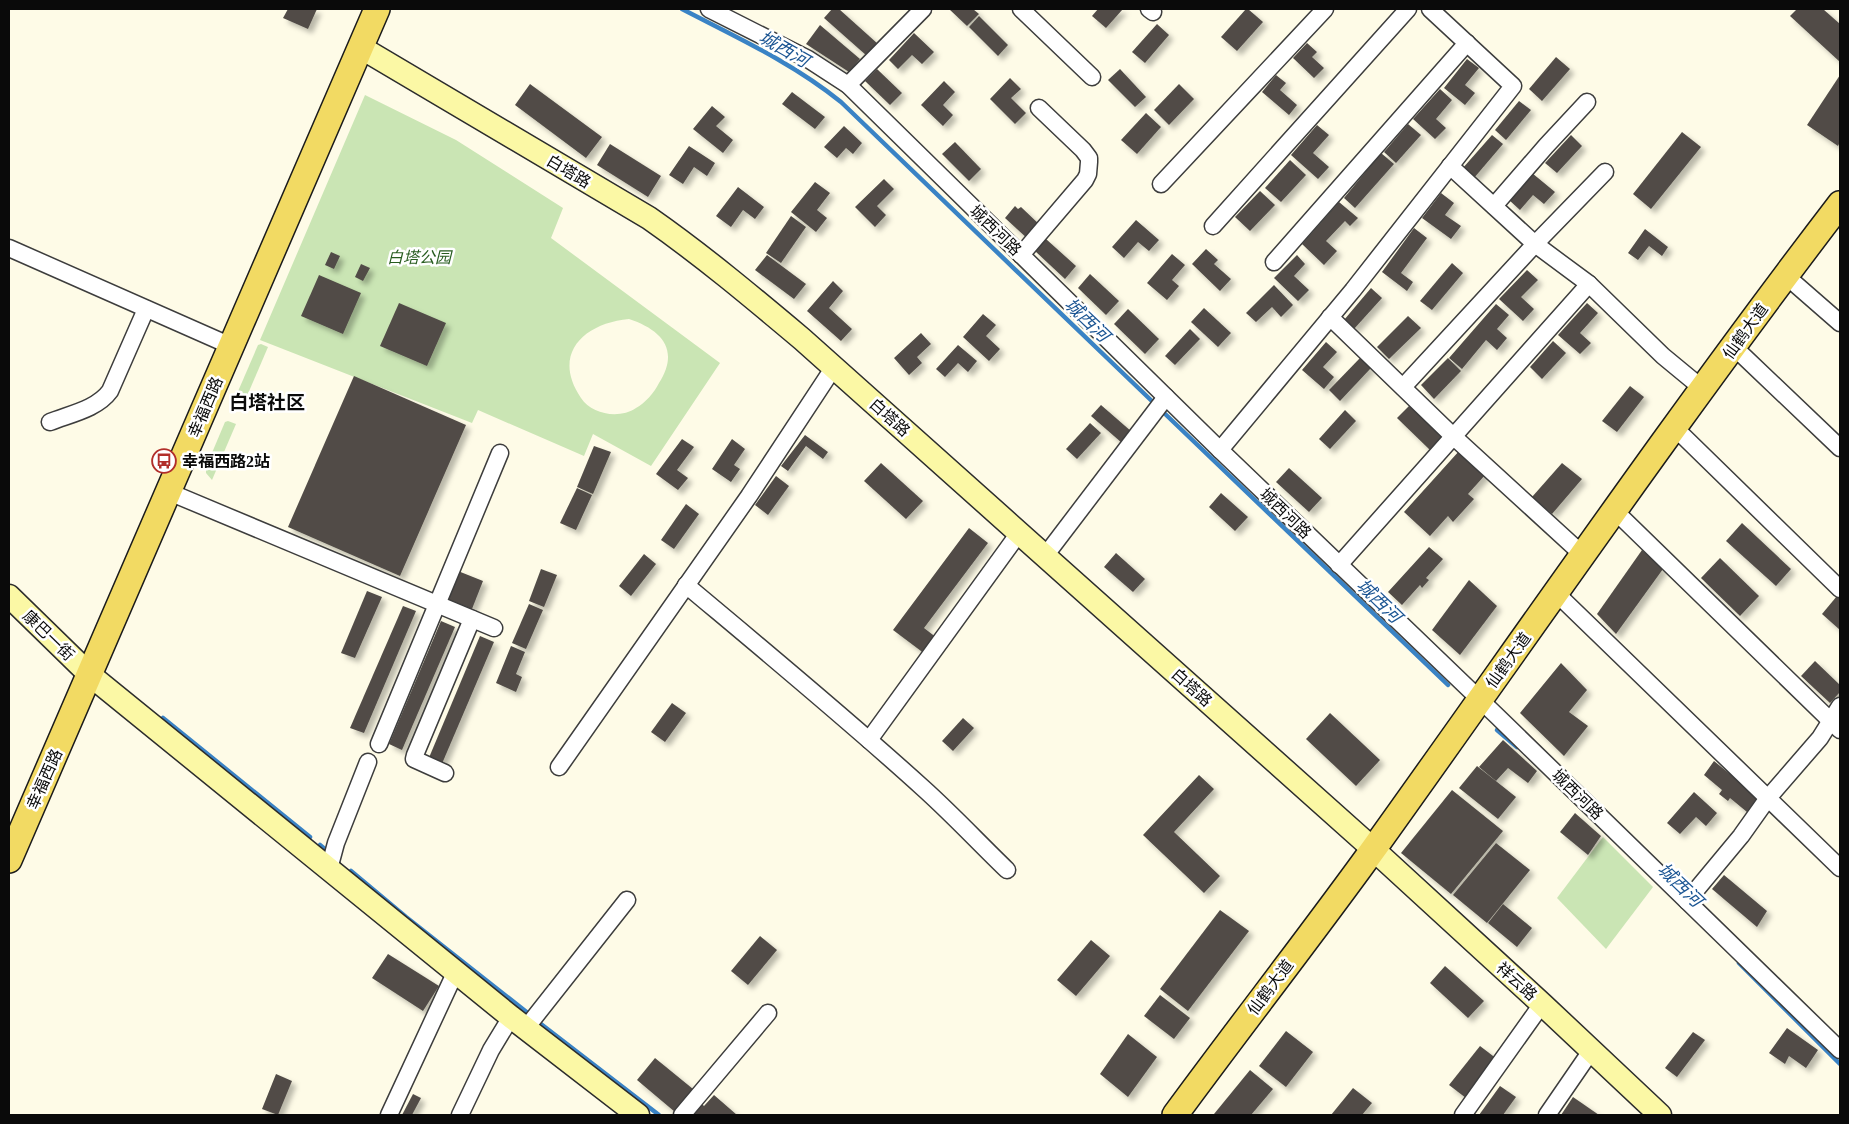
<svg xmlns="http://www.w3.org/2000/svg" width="1849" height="1124" font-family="'Times New Roman','Noto Sans SC',serif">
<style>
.grass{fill:#cae5b4;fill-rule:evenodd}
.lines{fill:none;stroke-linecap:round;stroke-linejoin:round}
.stream{stroke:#3a83c5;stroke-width:4.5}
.building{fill:#514c47;filter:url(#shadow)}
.street-casing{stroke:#3d3d3d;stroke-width:19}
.secondary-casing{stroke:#2c2c2c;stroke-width:25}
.primary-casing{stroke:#1b1b1b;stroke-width:28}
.street{stroke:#fff;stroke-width:16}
.secondary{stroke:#fbf8a5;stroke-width:22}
.primary{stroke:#f2da63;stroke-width:25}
.labels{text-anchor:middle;stroke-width:5;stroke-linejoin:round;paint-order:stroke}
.street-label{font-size:16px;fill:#0a0a0a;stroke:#fff}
.park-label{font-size:16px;font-style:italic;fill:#275c1f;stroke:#fff}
.poi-label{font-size:16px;font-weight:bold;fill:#0a0a0a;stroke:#fff;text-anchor:start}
.water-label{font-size:18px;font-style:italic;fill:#1b5593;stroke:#fff}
.quarter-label{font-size:19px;font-weight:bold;fill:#0a0a0a;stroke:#fff}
</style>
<defs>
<filter id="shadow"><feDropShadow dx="4.5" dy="4.5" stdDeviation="2.5" flood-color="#0004"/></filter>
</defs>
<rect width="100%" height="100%" fill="#fefbe7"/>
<!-- grass -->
<g class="grass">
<path d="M365 95 456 140 563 208 551 238 720 363 651 466 593 434 584 456 478 410 472 423 260 340ZM629 319C662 330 680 350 659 383 654 393 645 403 636 408 620 419 592 415 581 398 551 354 584 323 629 319Z"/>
<polygon points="261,344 268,347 241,410 235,403 236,396 258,345"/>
<polygon points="228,421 236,424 212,480 206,473 206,467 225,422"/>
<polygon points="1603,837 1653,887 1606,949 1557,898"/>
</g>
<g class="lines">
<!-- stream -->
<g class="stream">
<path d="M682 9C736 37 793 63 841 102L1156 405"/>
<polyline points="1161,410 1448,685"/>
<polyline points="163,718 310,837"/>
<polyline points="1497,730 1517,747"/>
<polyline points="320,845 326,850"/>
<polyline points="351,871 406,917 529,1014"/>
<polyline points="1739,963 1840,1064"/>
<polyline points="537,1021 659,1115"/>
</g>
</g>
<!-- building -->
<g class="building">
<polygon points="288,9 317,9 308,29 283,18"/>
<polygon points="832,9 839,9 878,44 867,56 824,18"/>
<polygon points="949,9 973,9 979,14 967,26"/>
<polygon points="1098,9 1123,9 1106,28 1092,16"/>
<polygon points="1246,9 1248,9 1263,22 1237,51 1221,37"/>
<polygon points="1797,9 1823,9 1840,24 1840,62 1790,16"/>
<polygon points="979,16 1008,45 998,56 969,27"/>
<polygon points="1157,24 1169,35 1145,63 1132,52"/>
<polygon points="820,25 860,59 849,72 806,44"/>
<polygon points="914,33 934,52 922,64 912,55 898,69 889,60"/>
<polygon points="1307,43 1317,52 1312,57 1324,68 1314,78 1293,58"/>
<polygon points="1556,57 1570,69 1542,101 1529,89"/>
<polygon points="1467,59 1479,68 1465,85 1475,93 1465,105 1444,88"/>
<polygon points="877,69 902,93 890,105 865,81"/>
<polygon points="1120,69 1146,97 1135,107 1108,80"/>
<polygon points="1276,75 1286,83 1280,90 1297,105 1289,115 1262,92"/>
<polygon points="1840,75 1840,142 1838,146 1807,125"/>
<polygon points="1010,78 1021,89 1011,98 1026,113 1015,124 990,99"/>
<polygon points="944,81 955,92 943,105 953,115 943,126 921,105"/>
<polygon points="530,84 602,137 586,158 515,105"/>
<polygon points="1179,84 1194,99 1169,125 1154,110"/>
<polygon points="1440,89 1452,100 1436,119 1446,128 1435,139 1413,119"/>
<polygon points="792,92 825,117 815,129 782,104"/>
<polygon points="1519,101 1531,110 1506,140 1495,130"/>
<polygon points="712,106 725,117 716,126 733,140 723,153 693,129"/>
<polygon points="1146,113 1161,127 1137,154 1121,140"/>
<polygon points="1408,124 1421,135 1396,163 1384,152"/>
<polygon points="1317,125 1329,135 1313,153 1329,167 1318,179 1291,155"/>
<polygon points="844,126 862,143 853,154 846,148 837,158 824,147"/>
<polygon points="1682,132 1701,147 1651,209 1633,194"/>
<polygon points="1492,135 1503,144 1474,178 1462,169"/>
<polygon points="1571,135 1582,146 1557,173 1545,163"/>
<polygon points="955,142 981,169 969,181 942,154"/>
<polygon points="610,144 661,176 648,197 597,165"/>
<polygon points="689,146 715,163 707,176 694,167 683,184 669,175"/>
<polygon points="1381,153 1394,164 1355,208 1344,198"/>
<polygon points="1290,160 1306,175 1281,202 1265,188"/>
<polygon points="1532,173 1555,192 1544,204 1533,195 1520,210 1509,200"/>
<polygon points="884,179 894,189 877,206 886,215 875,227 855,207"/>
<polygon points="815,182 830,193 817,210 827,218 816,232 791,212"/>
<polygon points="738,187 764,207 755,219 743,210 731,227 716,216"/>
<polygon points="1260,191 1275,205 1250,231 1235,217"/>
<polygon points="1441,193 1454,203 1445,215 1461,226 1451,239 1422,218"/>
<polygon points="1339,202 1358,218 1350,226 1345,221 1326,241 1337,251 1324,265 1302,244"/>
<polygon points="1015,206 1018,209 1021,207 1041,226 1029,240 1005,218"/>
<polygon points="791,216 806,227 781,263 766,253"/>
<polygon points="1136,220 1159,240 1149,251 1138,242 1124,258 1112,247"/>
<polygon points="1414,228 1427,238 1401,273 1413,282 1407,291 1382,272"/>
<polygon points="1645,229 1668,247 1662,256 1649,246 1638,260 1628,253"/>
<polygon points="1046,239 1076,266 1065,279 1035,251"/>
<polygon points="1206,249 1218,260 1214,264 1231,279 1220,291 1192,264"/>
<polygon points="331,252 340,256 334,269 325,265"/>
<polygon points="1172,254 1185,265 1172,280 1179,286 1167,300 1147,283"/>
<polygon points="767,255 806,284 794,299 755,270"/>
<polygon points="1297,255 1305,264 1294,276 1309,290 1298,301 1274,278"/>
<polygon points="1452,263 1463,273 1432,310 1420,301"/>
<polygon points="361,264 370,268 363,281 355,277"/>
<polygon points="1527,270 1538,280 1521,297 1534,309 1523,321 1499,299"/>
<polygon points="1090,274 1119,301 1106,315 1078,288"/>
<polygon points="319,275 361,293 343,334 301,316"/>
<polygon points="833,281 843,291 829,308 852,329 841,341 807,311"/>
<polygon points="1274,285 1293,305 1281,317 1272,307 1256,322 1246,313"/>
<polygon points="1371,288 1382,298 1354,329 1344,320"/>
<polygon points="399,303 446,323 427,366 380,346"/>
<polygon points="1587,303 1598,313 1580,333 1591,343 1580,354 1558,335"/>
<polygon points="1496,304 1509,315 1497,329 1507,338 1497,350 1486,340 1462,369 1449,358"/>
<polygon points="1204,308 1231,333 1218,347 1191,322"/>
<polygon points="1128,309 1159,339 1145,354 1114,324"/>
<polygon points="983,314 996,325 986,336 1000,349 989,361 963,337"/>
<polygon points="1408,316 1421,328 1389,359 1377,347"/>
<polygon points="1190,329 1200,339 1175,365 1165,356"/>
<polygon points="921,333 931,344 917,357 922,363 909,375 894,358"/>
<polygon points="1553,341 1566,353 1542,379 1530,367"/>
<polygon points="1326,342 1337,352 1323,367 1334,377 1324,389 1302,370"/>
<polygon points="958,345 977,361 968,372 958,363 945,377 936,369"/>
<polygon points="1360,358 1371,368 1340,401 1329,390"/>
<polygon points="1448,358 1461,371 1434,399 1421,385"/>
<polygon points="354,376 466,425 400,576 288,527"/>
<polygon points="1630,386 1644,397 1617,432 1602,421"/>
<polygon points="1101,405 1132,432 1122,443 1091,416"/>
<polygon points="1410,405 1444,437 1431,451 1397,418"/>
<polygon points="1345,410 1356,421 1330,449 1319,439"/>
<polygon points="1090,423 1101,433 1077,459 1066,449"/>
<polygon points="805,435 828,452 823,459 806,446 788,471 781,466"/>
<polygon points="682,439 694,447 677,470 688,478 678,490 656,474"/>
<polygon points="732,439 745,449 734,465 740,469 731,482 712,469"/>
<polygon points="594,446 611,452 593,494 577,487"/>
<polygon points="1460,450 1486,474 1468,494 1474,499 1453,522 1448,516 1430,536 1404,512"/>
<polygon points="881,463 923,501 906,519 864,481"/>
<polygon points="1562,463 1582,479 1552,514 1532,497"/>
<polygon points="1289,468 1322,498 1309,512 1276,482"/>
<polygon points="776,476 789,486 768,515 755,505"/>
<polygon points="577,488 592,495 576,530 560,523"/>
<polygon points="1221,493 1248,517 1235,531 1209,507"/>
<polygon points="686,504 699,514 674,549 661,540"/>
<polygon points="1742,523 1791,569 1776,586 1726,541"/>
<polygon points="969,528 988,543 924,628 937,638 925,654 893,630"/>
<polygon points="1429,547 1443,559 1426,578 1429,580 1422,588 1420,585 1402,605 1388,592"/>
<polygon points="1642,550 1663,569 1616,634 1597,614"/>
<polygon points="1116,553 1145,579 1133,592 1104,567"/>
<polygon points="644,554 656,564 631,596 619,586"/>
<polygon points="1720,558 1759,596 1740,616 1701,578"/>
<polygon points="541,569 557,575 544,607 529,601"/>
<polygon points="458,571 483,581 472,609 447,599"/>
<polygon points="1469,580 1497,606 1460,655 1432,630"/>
<polygon points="367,591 382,597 355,658 341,653"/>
<polygon points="1837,596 1840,599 1840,630 1822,614"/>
<polygon points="529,604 543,610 526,649 512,643"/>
<polygon points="403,606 416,611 364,733 350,728"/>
<polygon points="441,621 455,627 402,750 389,744"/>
<polygon points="480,636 494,642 441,766 428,760"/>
<polygon points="511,646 525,652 516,674 522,677 516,692 496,683"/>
<polygon points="1815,661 1840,685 1840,692 1830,703 1801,676"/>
<polygon points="1561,663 1587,690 1569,712 1588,726 1564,756 1520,713"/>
<polygon points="672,703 686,713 665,742 651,732"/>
<polygon points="1330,713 1380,760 1356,786 1306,739"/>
<polygon points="963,718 974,728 953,751 942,741"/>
<polygon points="1503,740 1537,771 1528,783 1508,768 1496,781 1479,767"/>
<polygon points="1714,761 1758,797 1747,812 1730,798 1728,801 1719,794 1722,790 1704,775"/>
<polygon points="1477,766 1516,797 1498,819 1459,788"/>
<polygon points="1199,775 1214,789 1174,832 1220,876 1204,893 1143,835"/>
<polygon points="1452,790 1503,831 1451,894 1401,853"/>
<polygon points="1694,792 1717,813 1706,826 1696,817 1680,834 1667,823"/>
<polygon points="1575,813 1601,836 1588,855 1560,832"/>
<polygon points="1496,843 1530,870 1487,923 1453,895"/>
<polygon points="1724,875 1767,911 1757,927 1712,889"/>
<polygon points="1503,904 1532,928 1517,947 1488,923"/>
<polygon points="1220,910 1249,931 1188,1011 1160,989"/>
<polygon points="760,936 777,950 748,985 731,971"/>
<polygon points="1091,940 1110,956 1076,996 1057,980"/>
<polygon points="388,954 439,986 423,1011 372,978"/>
<polygon points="1445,966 1484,1001 1468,1018 1430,983"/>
<polygon points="1160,995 1190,1018 1174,1039 1144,1016"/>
<polygon points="1787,1028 1818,1050 1806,1068 1789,1056 1785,1064 1769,1053"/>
<polygon points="1286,1031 1313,1052 1286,1087 1259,1066"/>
<polygon points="1693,1032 1705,1040 1677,1077 1665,1068"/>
<polygon points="1128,1034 1157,1057 1128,1097 1100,1074"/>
<polygon points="1480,1046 1497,1059 1466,1098 1449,1085"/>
<polygon points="655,1058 693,1089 675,1112 637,1080"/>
<polygon points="1250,1070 1273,1089 1251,1115 1216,1115 1214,1114"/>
<polygon points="276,1074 292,1081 278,1115 262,1109"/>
<polygon points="1500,1086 1516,1097 1503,1115 1479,1115"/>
<polygon points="1353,1088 1372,1103 1362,1115 1331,1115"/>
<polygon points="413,1094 421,1098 412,1115 402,1115"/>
<polygon points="714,1095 737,1115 690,1115 701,1103 704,1106"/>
<polygon points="1573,1097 1599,1115 1561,1115"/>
</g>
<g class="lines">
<!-- street casing -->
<g class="street-casing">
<g id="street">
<polyline points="709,9 808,59 848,85 1220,450 1497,716 1840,1050"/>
<polyline points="1021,9 1092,77"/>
<polyline points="1149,9 1153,12"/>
<polyline points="848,85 923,9"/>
<polyline points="1450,166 1535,244 1589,284 1663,356 1703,389"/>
<polyline points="1161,184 1325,9"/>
<polyline points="1494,206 1546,146 1587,102"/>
<polyline points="1213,226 1408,9"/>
<polyline points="9,248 231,346"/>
<polyline points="1021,255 1085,180 1088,174 1089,162 1089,158 1083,150 1039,108"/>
<polyline points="1274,262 1467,43"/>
<polyline points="1785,275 1840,323"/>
<polyline points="1330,317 1454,437 1583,555"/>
<polyline points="1734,347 1840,448"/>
<polyline points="1403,387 1535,244 1605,172"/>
<path d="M50 422C70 414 97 409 110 391L146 309"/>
<polyline points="1675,428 1840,589"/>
<polyline points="1220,450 1353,290 1513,86 1430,9"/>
<polyline points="169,492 494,628"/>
<polyline points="1615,511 1840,730"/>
<polyline points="1045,556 1166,397"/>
<polyline points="1339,565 1589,284"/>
<path d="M686 585C766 652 846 718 923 788 952 814 979 843 1007 870"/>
<polyline points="1556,593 1840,868"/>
<polyline points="869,740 1019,533"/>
<polyline points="379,744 500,453"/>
<polyline points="559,767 749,496 834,367"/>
<polyline points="445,773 414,759 415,755 472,619"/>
<polyline points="329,869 336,843 368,762"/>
<polyline points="1687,901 1741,836 1768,798 1820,738 1840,706"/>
<polyline points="526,1028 627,900"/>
<polyline points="389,1115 456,971"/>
<polyline points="460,1115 491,1050 511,1017"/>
<polyline points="682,1115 768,1013"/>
<polyline points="1463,1115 1542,1004"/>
<polyline points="1547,1115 1591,1051"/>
</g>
</g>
<!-- secondary casing -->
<g class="secondary-casing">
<g id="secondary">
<path d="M360 47 649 218C702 255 752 297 802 339L1373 849 1542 1004 1660 1115"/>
<polyline points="9,596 90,675 511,1017 638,1115"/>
</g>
</g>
<!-- primary casing -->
<g class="primary-casing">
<g id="primary">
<polyline points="9,860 377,9"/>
<path d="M1175 1115C1241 1025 1310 937 1375 847 1529 632 1679 414 1840 204"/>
</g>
</g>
<!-- street -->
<use href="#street" class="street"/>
<!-- secondary -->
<use href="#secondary" class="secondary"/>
<!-- primary -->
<use href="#primary" class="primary"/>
</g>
<!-- icons -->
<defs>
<g id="bus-ring" transform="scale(1.25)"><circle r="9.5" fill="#fff" stroke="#b12e2a" stroke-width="1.5"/><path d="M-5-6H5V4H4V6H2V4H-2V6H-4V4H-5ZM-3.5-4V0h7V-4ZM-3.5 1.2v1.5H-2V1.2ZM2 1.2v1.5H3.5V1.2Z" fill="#b12e2a"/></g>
</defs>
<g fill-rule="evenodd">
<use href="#bus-ring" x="164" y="461"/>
</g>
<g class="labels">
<!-- street labels -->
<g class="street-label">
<text transform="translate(569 171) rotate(31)" y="6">白塔路</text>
<text transform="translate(996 230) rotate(44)" y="6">城西河路</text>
<text transform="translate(1745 331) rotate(-54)" y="6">仙鹤大道</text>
<text transform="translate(205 407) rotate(-67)" y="6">幸福西路</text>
<text transform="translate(890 417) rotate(42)" y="6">白塔路</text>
<text transform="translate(1286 513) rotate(44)" y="6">城西河路</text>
<text transform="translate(49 635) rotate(44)" y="6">康巴一街</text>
<text transform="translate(1508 660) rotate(-54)" y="6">仙鹤大道</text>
<text transform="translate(1192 687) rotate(42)" y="6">白塔路</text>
<text transform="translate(44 779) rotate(-66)" y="6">幸福西路</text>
<text transform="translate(1578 794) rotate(44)" y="6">城西河路</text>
<text transform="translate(1517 981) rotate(42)" y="6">祥云路</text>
<text transform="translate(1270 987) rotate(-53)" y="6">仙鹤大道</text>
</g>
<!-- park labels -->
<g class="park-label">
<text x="419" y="263">白塔公园</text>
</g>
<!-- poi labels -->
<g class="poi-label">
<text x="182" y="467">幸福西路2站</text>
</g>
<!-- water labels -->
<g class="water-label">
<text transform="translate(784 49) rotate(30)" y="6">城西河</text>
<text transform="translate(1087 320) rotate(44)" y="6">城西河</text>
<text transform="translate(1379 601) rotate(44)" y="6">城西河</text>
<text transform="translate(1680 885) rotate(44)" y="6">城西河</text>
</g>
<!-- quarter labels -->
<g class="quarter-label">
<text x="267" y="409">白塔社区</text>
</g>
</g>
<!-- border -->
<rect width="1849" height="1124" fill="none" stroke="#0a0a0a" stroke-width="20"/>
</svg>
